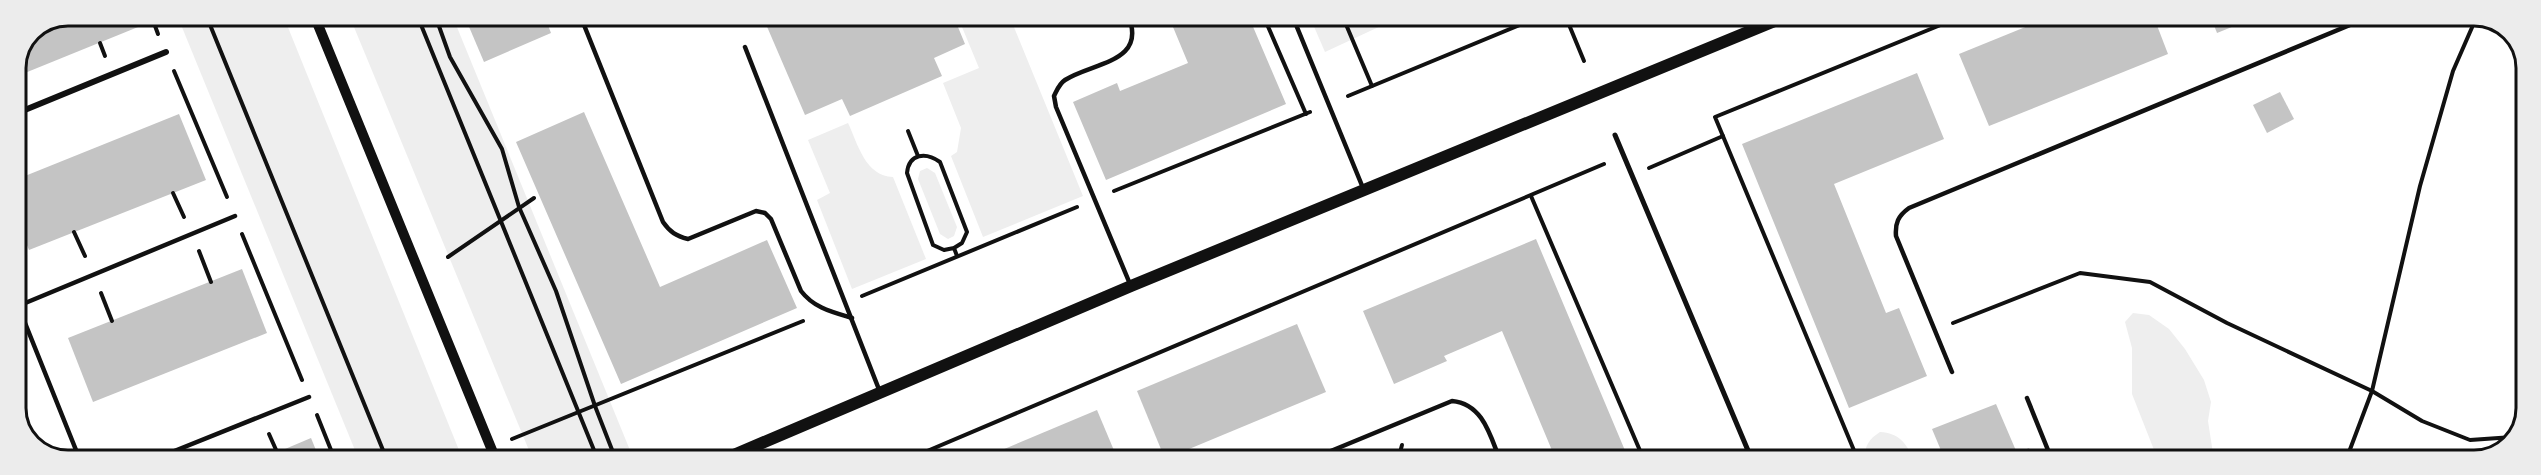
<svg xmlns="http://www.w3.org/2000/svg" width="2541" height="475" font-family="'Source Serif 4',serif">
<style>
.green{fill:#eee}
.building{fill:#c4c4c4}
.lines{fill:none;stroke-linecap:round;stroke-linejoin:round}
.path{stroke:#111;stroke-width:4}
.service{stroke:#111;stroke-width:4.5}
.pedestrian{stroke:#111;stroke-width:5}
.minor{stroke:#111;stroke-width:6}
.tertiary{stroke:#111;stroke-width:10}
.secondary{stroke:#111;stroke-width:12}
.rim{fill:none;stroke:#111;stroke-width:3}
</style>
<rect width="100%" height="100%" fill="#fff"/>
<!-- green -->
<g class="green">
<polygon points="177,15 283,15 463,460 359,460"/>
<polygon points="349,15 452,15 634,460 533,460"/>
<polygon points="957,15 1009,15 1083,196 983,237 951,156 957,152 961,128 943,83 979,68"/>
<polygon points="1309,15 1379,15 1383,25 1325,52"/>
<path d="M848 123C858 144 865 176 893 177L926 259 852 289 817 200 830 193 808 140Z"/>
<polygon points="927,168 935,173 957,227 954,236 948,239 940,234 918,179 920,171"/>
<polygon points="2133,313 2149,315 2169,329 2185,349 2204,380 2211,402 2208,421 2214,460 2158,460 2132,394 2132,348 2125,322"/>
<path d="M1880 432C1899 433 1906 443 1914 460H1865C1864 446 1869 439 1880 432Z"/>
</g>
<!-- building -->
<g class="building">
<polygon points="68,15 139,15 143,25 15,77 15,68 30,31"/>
<polygon points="464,15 544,15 551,33 484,62"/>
<polygon points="712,15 732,15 715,22"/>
<polygon points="762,15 953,15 965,44 934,58 942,76 850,116 842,99 805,115"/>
<polygon points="1168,15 1248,15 1286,104 1106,180 1073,102 1117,83 1120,91 1188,63"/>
<polygon points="2055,15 2153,15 2168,54 1989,126 1959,54"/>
<polygon points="2210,15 2259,15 2259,16 2217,33"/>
<polygon points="1917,73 1944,139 1834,184 1886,313 1899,308 1927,376 1849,408 1742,144"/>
<polygon points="2280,92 2294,119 2267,133 2253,105"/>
<polygon points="584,112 660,287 767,240 797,308 621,384 516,142"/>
<polygon points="179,114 206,180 29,250 15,217 15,180"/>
<polygon points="1536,239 1629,460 1556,460 1502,331 1444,356 1447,361 1394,384 1363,311"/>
<polygon points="242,269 267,333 93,402 68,338"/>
<polygon points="1297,324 1326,392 1165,459 1137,391"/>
<polygon points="1996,404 2017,453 2029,448 2034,460 1945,460 1932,429"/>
<polygon points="1097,410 1118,460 978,460"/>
<polygon points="311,438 320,460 259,460"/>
</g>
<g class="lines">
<!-- path -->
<g class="path">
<polyline points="151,15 158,34"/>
<polyline points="206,15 387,460"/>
<polyline points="417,15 598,460"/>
<polyline points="435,15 450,57 502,149 519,207 556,291 595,406 616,460"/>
<polyline points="1263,15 1306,114"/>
<polyline points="1342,15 1372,86"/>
<polyline points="1565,15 1584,61"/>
<polyline points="100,43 105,56"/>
<polyline points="174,71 227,197"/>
<polyline points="1348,96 1544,15"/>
<polyline points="908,131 918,156"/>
<polyline points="1649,168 1723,136"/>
<polyline points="1114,191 1310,112"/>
<polyline points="173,193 184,217"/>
<polyline points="1531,196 1644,460"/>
<polyline points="74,232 85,256"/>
<polyline points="242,234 302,380"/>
<path d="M954 248 944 250 933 245 907 173C909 153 926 152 940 162L967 232 962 243 954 248 957 256"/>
<polyline points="199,251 211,282"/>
<polyline points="448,257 534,198"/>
<polyline points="101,293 112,321"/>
<polyline points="862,296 1077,207"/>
<polyline points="1953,323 2080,273 2150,282 2227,323 2372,391 2422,421 2470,440 2513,437"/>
<polyline points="317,415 335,460"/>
<polyline points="269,434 277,452"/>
<polyline points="512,439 803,321"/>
<polyline points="906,460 1604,164"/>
<polyline points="1398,460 1402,445"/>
<polyline points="1858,460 1715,117 1965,15"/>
<polyline points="2346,460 2372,391 2420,186 2453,71 2477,16"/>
</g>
<!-- service -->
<g class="service">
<path d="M580 15 663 222C670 232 676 236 688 239L756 211 765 213 771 219 801 291C814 308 832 312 852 318"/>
<path d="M1128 15C1148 63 1093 62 1065 80 1059 84 1057 90 1054 96L1056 107 1130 284"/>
<polyline points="1292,15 1363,188"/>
<polyline points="745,47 880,392"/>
<polyline points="15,298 80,460"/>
<polyline points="18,306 235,216"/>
<path d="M1952 372 1896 236C1895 223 1898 216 1909 208L2374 15"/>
<polyline points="2027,398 2052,460"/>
<polyline points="152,460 309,397"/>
<path d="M1309 460 1452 401C1483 404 1490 435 1500 460"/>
</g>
<!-- pedestrian -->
<polyline class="pedestrian" points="1615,135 1752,460"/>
<!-- minor -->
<polyline class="minor" points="15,114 166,52"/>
<!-- tertiary -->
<polyline class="tertiary" points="314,15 496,460"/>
<!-- secondary -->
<polyline class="secondary" points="722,460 1131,286 1789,15"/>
</g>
<!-- crop -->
<path d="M0 0H2541V475H0ZM68 26H2474A42 42 0 0 1 2516 68V408A42 42 0 0 1 2474 450H68A42 42 0 0 1 26 408V68A42 42 0 0 1 68 26Z" fill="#ececec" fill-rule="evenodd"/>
<path class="rim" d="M68 26H2474A42 42 0 0 1 2516 68V408A42 42 0 0 1 2474 450H68A42 42 0 0 1 26 408V68A42 42 0 0 1 68 26Z"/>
</svg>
